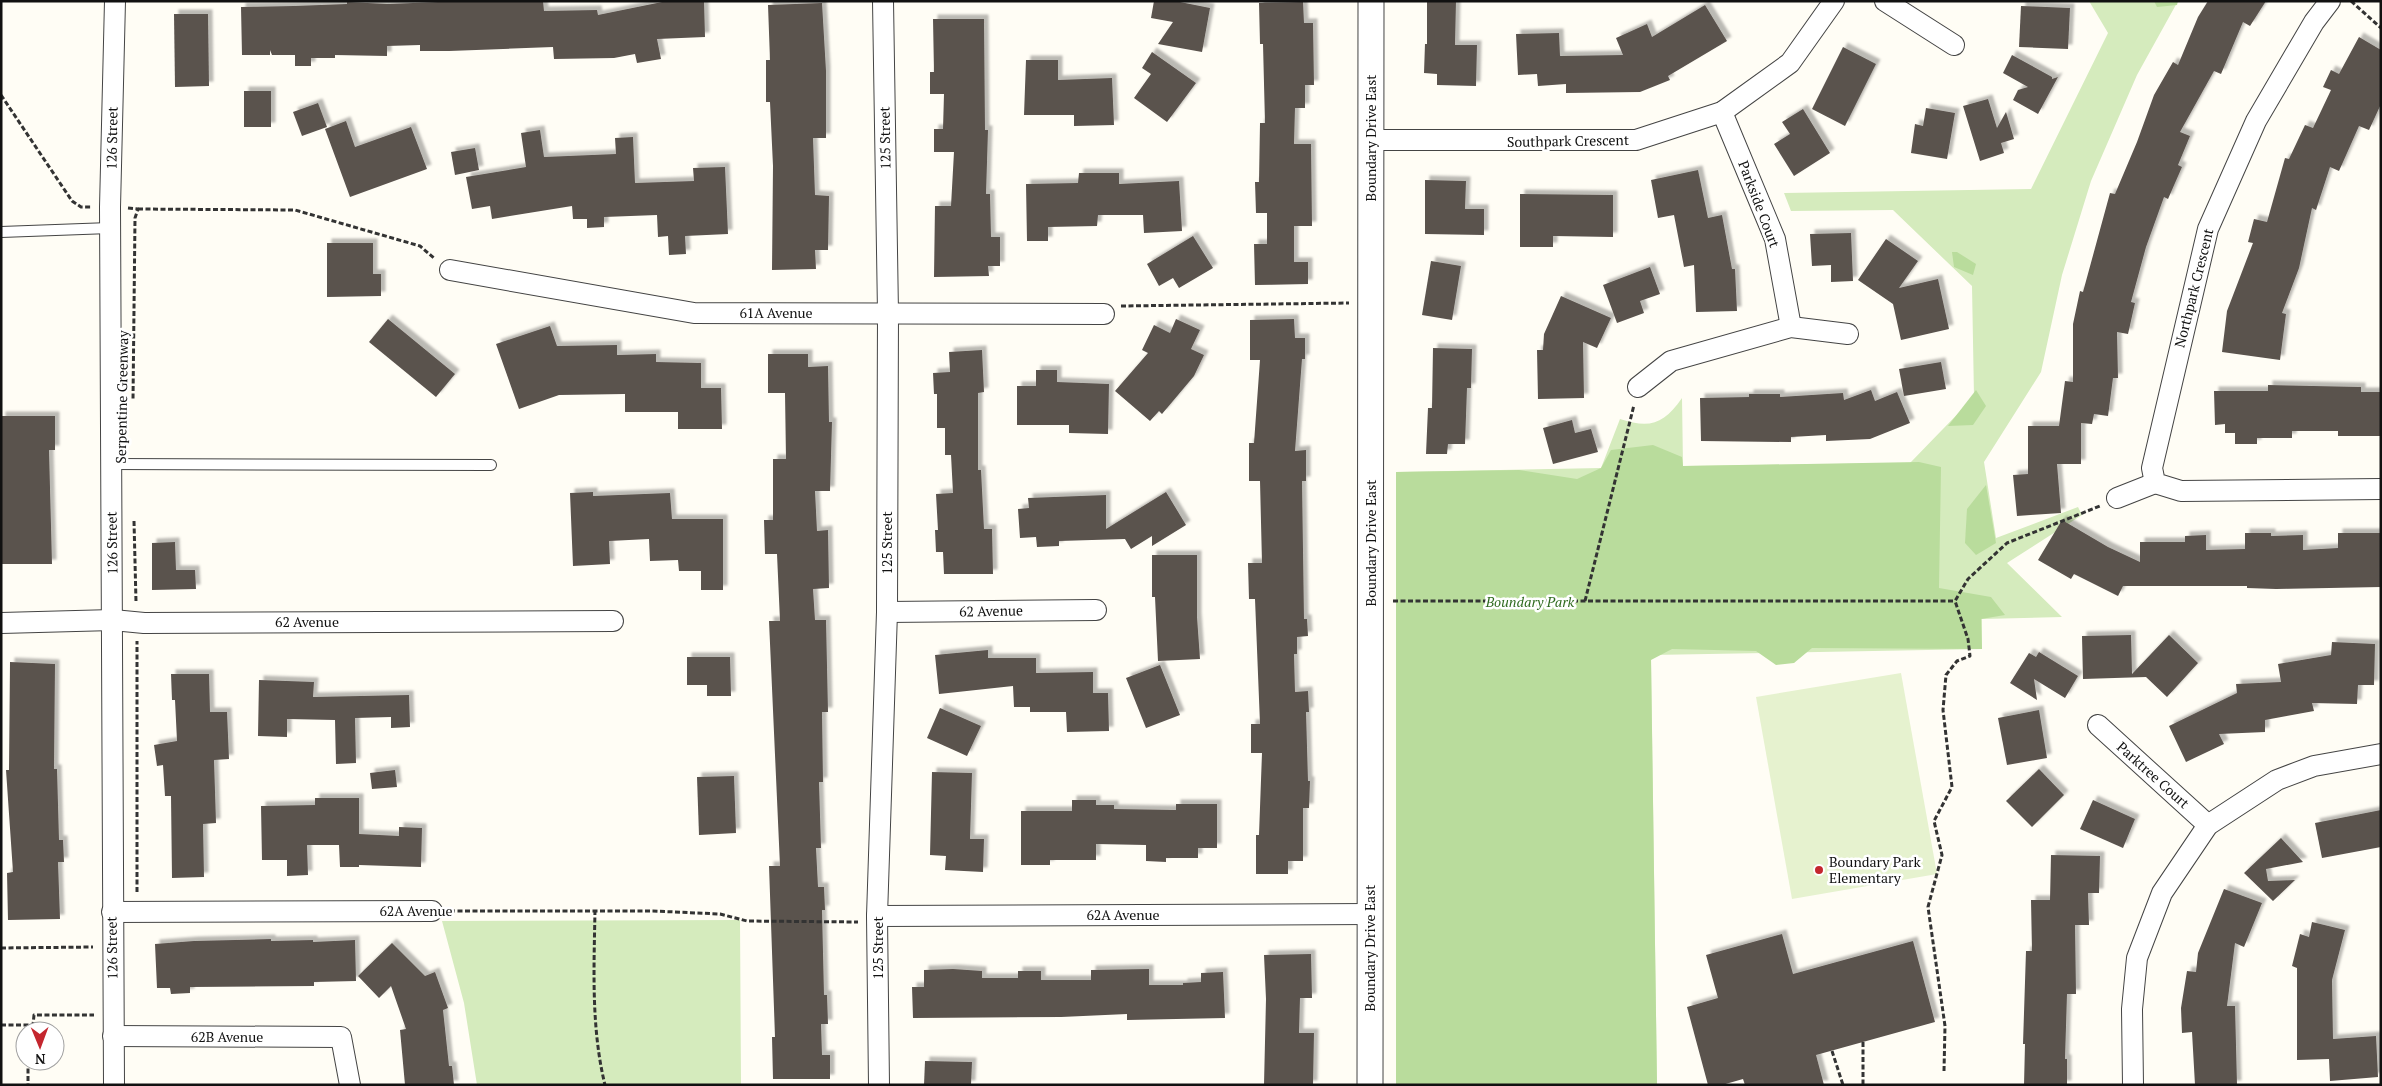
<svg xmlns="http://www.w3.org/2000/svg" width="2382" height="1086" font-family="'PT Serif',serif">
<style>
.green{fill:#d5ebbd}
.forest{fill:#b9dc9c}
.pitch{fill:#e6f2cf}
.building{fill:#5a524d;filter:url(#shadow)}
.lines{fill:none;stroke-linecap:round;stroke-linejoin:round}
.service-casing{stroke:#444;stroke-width:12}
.minor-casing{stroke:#444;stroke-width:22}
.tertiary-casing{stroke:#444;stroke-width:27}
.path{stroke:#333;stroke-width:3;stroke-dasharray:5 2.5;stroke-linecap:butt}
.service{stroke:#fff;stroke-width:10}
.minor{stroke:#fff;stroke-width:20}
.tertiary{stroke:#fff;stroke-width:25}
.poi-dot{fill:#c4262e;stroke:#fff;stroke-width:2}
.labels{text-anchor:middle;stroke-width:5;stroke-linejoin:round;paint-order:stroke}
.street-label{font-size:14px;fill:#111;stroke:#fff}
.park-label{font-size:14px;font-style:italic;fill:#2f6b1f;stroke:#fff}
.poi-label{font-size:14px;fill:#111;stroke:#fff;text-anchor:start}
</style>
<defs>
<filter id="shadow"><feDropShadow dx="4.5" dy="-4.5" stdDeviation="1" flood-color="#0004"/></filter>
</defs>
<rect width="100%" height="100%" fill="#fffdf5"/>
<!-- green -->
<g class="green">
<path d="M2089 1H2178L2137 75 2091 181 2062 275 2041 372 1984 462 1996 538 2078 507 2082 515 2007 563 2062 617 1982 619V649L1651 655 1657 1085H1396V472L1601 468 1620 419C1650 429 1664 424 1682 398L1683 466 1910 463 1974 397 1972 286 1893 210 1791 211 1784 193 2031 189 2108 33Z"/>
<polygon points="740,920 741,1085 477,1085 464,1003 442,921"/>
</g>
<!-- forest -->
<g class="forest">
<polygon points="2154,1 2178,1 2177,5 2157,7"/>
<polygon points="1952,252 1957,252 1976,264 1973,275 1954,267"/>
<polygon points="1976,390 1986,406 1973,425 1948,426"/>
<polygon points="1653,445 1682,457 1683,466 1919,462 1941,467 1939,588 1991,597 2005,615 1981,619 1982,649 1812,648 1794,663 1776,665 1756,651 1672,649 1651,660 1657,1085 1396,1085 1396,472 1519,470 1577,479 1601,468 1611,450"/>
<polygon points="1986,485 1996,543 1976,555 1965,543 1967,509"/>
</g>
<!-- pitch -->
<polygon class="pitch" points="1901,673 1937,874 1792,899 1756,697"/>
<!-- building -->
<g class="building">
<polygon points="463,1 543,1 544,11 597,10 598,15 667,1 704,1 705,37 657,39 661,59 637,63 635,54 614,58 554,59 553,47 449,51 420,51 420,45 387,46 387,56 335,55 335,58 311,58 311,66 295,66 295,55 272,55 270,50 270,55 242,55 241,7 294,6 347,4 347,2 388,4"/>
<polygon points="1154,1 1175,1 1210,8 1202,52 1158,44 1173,22 1151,18"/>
<polygon points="1427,1 1456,1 1455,45 1477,45 1476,86 1437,85 1437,74 1424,73 1425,44 1427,44"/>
<polygon points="2208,1 2266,1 2250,26 2243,22 2221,74 2214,71 2180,132 2190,136 2178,165 2182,167 2168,199 2164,197 2146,247 2131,302 2135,303 2128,334 2117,332 2118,378 2113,378 2108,416 2094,414 2092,424 2081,423 2081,464 2057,464 2061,513 2017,516 2013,475 2028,474 2028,426 2059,426 2065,381 2073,382 2073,324 2080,291 2083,292 2110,193 2115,194 2137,142 2154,95 2173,62 2178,65 2198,17"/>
<polygon points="1303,2 1304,23 1313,23 1314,85 1305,85 1305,108 1295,108 1294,144 1311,144 1312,226 1294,226 1294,262 1308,262 1308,284 1255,285 1254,244 1267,244 1267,213 1256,213 1255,182 1259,182 1260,123 1265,123 1263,44 1260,44 1259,3"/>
<polygon points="822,3 826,71 826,138 813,138 815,195 829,196 828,250 815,250 816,269 772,270 773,166 770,102 766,102 766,60 770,60 768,5"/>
<polygon points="1705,5 1727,41 1668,76 1670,80 1640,92 1566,93 1566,84 1538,86 1537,74 1518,75 1516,34 1559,33 1560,56 1623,55 1616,38 1647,24 1652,37"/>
<polygon points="2021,6 2070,8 2068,49 2019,47"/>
<polygon points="174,14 208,14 209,86 175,87"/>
<polygon points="933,19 984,19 985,130 988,130 986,194 990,194 991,237 1000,237 1000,266 988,266 989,276 934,277 935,206 951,206 954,152 934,152 934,129 943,129 944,94 930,94 930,72 934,72"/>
<polygon points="2359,37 2381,50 2381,104 2369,130 2359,126 2339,171 2330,167 2316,210 2312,208 2299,268 2282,313 2286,314 2280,360 2222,352 2227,311 2253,243 2248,242 2254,219 2267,222 2285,158 2289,159 2305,125 2313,128 2331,90 2323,87 2331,70 2339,74"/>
<polygon points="1843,47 1876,64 1845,126 1812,109"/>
<polygon points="1152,52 1196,83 1167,122 1134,98 1151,74 1142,68"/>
<polygon points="2012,55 2052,77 2052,79 2058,77 2038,114 2013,100 2018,90 2028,87 2003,73"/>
<polygon points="1026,60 1058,60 1058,80 1112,78 1114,125 1074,126 1074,115 1024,115"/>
<rect x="244" y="91" width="27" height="36"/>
<polygon points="1988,99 1997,128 2006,112 2014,139 2001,143 2004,153 1980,161 1963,106"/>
<polygon points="318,103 327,127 302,136 293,112"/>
<polygon points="1926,108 1955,113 1947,159 1911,153 1915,124 1923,126"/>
<polygon points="1803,109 1830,153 1794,176 1774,144 1790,134 1782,122"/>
<polygon points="346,121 355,147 411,127 427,169 350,197 325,129"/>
<polygon points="540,130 544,157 616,154 615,138 633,137 635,183 694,181 693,168 725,167 728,234 685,236 686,254 669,255 668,236 658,237 657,215 604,217 604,227 587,228 587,219 573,219 572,206 492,219 490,206 472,209 466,177 526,167 521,133"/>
<polygon points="475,148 479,170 455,175 451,152"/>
<polygon points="1698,170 1708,218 1722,215 1732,269 1735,269 1737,311 1696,312 1694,265 1684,267 1674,215 1658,218 1651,180"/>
<polygon points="1079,173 1119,173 1119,184 1179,181 1182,231 1144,233 1143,215 1098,215 1097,226 1048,227 1048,241 1027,241 1026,184 1078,183"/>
<polygon points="1425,180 1466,181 1465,209 1484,209 1484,235 1425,234"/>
<polygon points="1520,194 1613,195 1613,237 1553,236 1553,247 1520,247"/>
<polygon points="1851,233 1853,281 1831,282 1831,265 1812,266 1810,234"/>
<polygon points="1193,236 1213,268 1179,288 1173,278 1159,286 1147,264"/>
<polygon points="1886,239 1918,261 1899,288 1938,279 1949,329 1901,340 1893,304 1858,280"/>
<polygon points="327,243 373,243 373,274 381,274 381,296 327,297"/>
<polygon points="1431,261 1461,266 1452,320 1422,315"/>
<polygon points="1650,267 1660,294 1640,301 1644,313 1617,323 1603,285"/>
<polygon points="1561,296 1611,318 1597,348 1583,342 1584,398 1538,399 1537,350 1543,350 1544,334"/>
<polygon points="388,319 455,374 436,397 369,342"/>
<polygon points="1176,319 1200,330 1191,349 1204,355 1194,376 1162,414 1159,411 1150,421 1115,391 1148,353 1142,350 1154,325 1170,333"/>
<polygon points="1294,319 1295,338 1305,338 1305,359 1302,359 1295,451 1306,450 1306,481 1302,481 1304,619 1307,619 1308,636 1297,637 1297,654 1294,654 1295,692 1308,691 1309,712 1306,712 1308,781 1310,781 1309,808 1303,808 1303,861 1288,861 1288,874 1256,874 1256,835 1259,835 1262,753 1251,753 1251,724 1260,724 1255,599 1249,599 1248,563 1262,563 1260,481 1249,481 1249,443 1254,443 1260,360 1250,360 1250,320"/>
<polygon points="550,326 557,346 617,345 617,355 656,354 656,362 701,363 701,388 721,388 722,429 678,429 678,412 625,412 625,394 559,395 519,409 496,344"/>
<polygon points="1433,348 1472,349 1471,388 1467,388 1465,444 1448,444 1447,454 1426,454 1428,408 1432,408"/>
<polygon points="982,350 984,392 978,393 978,470 981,470 984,529 992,529 993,574 944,574 943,552 936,552 935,530 938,530 936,494 953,493 951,455 945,455 945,428 937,428 937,394 934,394 933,373 950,372 949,352"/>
<polygon points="768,354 808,354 808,367 828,366 829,422 832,422 830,491 815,491 817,531 828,530 829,588 813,589 815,620 826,620 828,712 822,712 823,782 819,782 821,848 816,848 818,887 824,887 825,910 822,910 824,995 827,995 828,1024 821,1024 822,1055 830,1055 830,1079 773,1079 772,1037 775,1037 769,866 780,866 769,621 780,621 777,554 765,554 764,520 773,520 773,459 786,459 785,393 768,393"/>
<polygon points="1941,362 1946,389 1904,396 1899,369"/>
<polygon points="1036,370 1057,370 1057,382 1109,384 1108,434 1069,433 1069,425 1017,425 1017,386 1036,386"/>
<polygon points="2268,385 2361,387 2361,392 2381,392 2381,436 2338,436 2338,431 2292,431 2292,438 2257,438 2257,444 2235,444 2235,433 2225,433 2225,424 2215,425 2214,391 2268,391"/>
<polygon points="1871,390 1875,401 1897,392 1910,423 1870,439 1826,441 1826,435 1791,437 1791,442 1701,441 1700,398 1749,397 1749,394 1780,394 1780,397 1843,393 1844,400"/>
<polygon points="1,416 55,416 55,450 49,450 52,564 1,564"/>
<polygon points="1572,420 1575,433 1591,429 1598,452 1553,464 1543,428"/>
<polygon points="593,492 593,496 670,493 672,519 723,519 723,590 701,590 701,571 679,571 678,560 650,561 649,539 609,541 610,564 573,566 570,493"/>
<polygon points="1166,492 1186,525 1152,546 1152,536 1131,549 1125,539 1059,541 1059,546 1037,547 1036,537 1020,538 1018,509 1029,508 1028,498 1106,495 1106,529"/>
<polygon points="2062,520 2108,547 2140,562 2140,542 2185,542 2185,536 2206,535 2206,550 2245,549 2245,533 2271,533 2271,536 2303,535 2303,550 2338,548 2338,533 2381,533 2381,587 2276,589 2247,588 2247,586 2123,586 2118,596 2074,574 2071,579 2038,560"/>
<polygon points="175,542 176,570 195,570 196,589 152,590 152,543"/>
<polygon points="1152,555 1197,555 1197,617 1200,659 1158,661 1155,597 1152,597"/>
<polygon points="2131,635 2132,674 2169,635 2198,663 2167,697 2146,677 2083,679 2082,636"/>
<polygon points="2332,642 2375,644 2374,685 2358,685 2357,704 2312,703 2314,711 2265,720 2265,732 2219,734 2224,744 2186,762 2169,726 2237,693 2236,684 2281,682 2278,664 2331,655"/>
<polygon points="988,650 988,658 1036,658 1036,673 1093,672 1093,693 1108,693 1109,731 1067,732 1066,712 1030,712 1030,707 1014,707 1013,686 939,694 935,655"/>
<polygon points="2039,652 2078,676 2065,698 2034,679 2037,700 2010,683 2029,653 2036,657"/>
<polygon points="687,657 730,657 731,696 707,696 707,685 687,685"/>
<polygon points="10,662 55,664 54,769 57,769 59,840 63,840 64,862 58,862 60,919 8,920 7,873 13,872 6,770 9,770"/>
<polygon points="1160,665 1180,715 1146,728 1126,678"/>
<polygon points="171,674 209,674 210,712 227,712 229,759 214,760 216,823 203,824 204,877 172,878 171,796 165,796 163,765 157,766 154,745 177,741 175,700 172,700"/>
<polygon points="259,680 314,682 313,697 409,695 410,727 391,728 391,717 355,718 356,763 336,764 335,720 287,719 287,737 258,736"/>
<polygon points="940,708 981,726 967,756 927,738"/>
<polygon points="2039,710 2047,758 2007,765 1998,718"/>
<polygon points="2039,769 2064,795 2032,827 2006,801"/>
<polygon points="395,770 397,787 372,789 370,773"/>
<polygon points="932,772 972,773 970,839 984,839 983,872 945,870 946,856 930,855"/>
<polygon points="734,776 736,833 699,835 697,777"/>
<polygon points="315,798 359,798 359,834 399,836 399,827 422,828 421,867 359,865 359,867 340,867 339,845 307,845 308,875 287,876 287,860 262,860 261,806 315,805"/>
<polygon points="1072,800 1096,800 1096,805 1114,805 1114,809 1176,810 1176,804 1217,804 1217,848 1198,848 1198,858 1166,858 1166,862 1146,861 1146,845 1096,844 1096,860 1050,860 1050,865 1021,865 1021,811 1072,811"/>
<polygon points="2093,800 2135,819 2123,848 2080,829"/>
<polygon points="2381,810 2381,847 2322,858 2315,823"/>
<polygon points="2281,838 2303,862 2266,869 2268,881 2295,880 2273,901 2244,873"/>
<polygon points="2051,855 2100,856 2099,893 2088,893 2089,925 2075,925 2076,994 2067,994 2065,1059 2067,1059 2067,1085 2024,1085 2025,1044 2023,1044 2026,951 2032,951 2031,900 2050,900"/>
<polygon points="2224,889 2262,903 2244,947 2235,943 2227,1006 2235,1006 2237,1085 2195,1085 2192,1032 2182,1033 2181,1008 2187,971 2196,972 2198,953"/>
<polygon points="2312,922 2345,930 2332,980 2333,1039 2376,1036 2378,1077 2330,1081 2329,1059 2297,1060 2297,968 2292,966 2300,934 2309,937"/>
<polygon points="1782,934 1793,974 1913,941 1935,1022 1816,1055 1824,1085 1745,1085 1743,1079 1722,1085 1708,1085 1687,1007 1718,998 1706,955"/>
<polygon points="271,939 271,941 313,940 313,942 355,940 356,981 314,982 314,986 190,987 190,993 171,994 170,988 157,988 155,944 194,941"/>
<polygon points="392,943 425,976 435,972 448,1008 443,1010 449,1066 452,1066 454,1085 405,1085 400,1030 406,1029 391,986 379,998 358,976"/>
<polygon points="1311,954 1312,998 1300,998 1299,1033 1314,1033 1313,1085 1264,1085 1266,999 1264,955"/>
<polygon points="953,969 982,971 982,978 1018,978 1018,971 1041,971 1041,980 1091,980 1091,970 1149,969 1149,985 1183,985 1183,983 1201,982 1201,973 1223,972 1225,1018 1127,1020 1127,1014 1061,1017 913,1018 912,987 924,987 924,970"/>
<polygon points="925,1061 972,1062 971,1085 924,1085"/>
</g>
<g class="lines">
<!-- service casing -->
<g class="service-casing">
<g id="service">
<polyline points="1,232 110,228"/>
<polyline points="111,464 491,465"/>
</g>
</g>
<!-- minor casing -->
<g class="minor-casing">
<g id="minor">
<polyline points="1885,1 1954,45"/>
<polyline points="2330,1 2314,22 2256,121 2208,229 2152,468 2155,483 2181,491 2381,489"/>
<polyline points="1722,112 1775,239 1791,327"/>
<polyline points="1370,140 1636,140 1722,112 1790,63 1834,1"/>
<polyline points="450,270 694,313 1104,314"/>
<polyline points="1638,387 1671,361 1791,327 1848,334"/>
<polyline points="2117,498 2155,483"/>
<polyline points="887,612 1096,610"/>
<polyline points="1,623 113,620 144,623 613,621"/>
<polyline points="2098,725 2208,825"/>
<polyline points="112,912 432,911"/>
<polyline points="877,916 1370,914"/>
<polyline points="113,1036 341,1037 350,1085"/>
<polyline points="114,1085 110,207 115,1"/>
<polyline points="879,1085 877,916 887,612 888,313 883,1"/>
<polyline points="2133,1085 2132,1009 2137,958 2162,893 2208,825 2277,780 2314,766 2381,754"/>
</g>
</g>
<!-- tertiary casing -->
<g class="tertiary-casing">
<polyline id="tertiary" points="1370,1085 1371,1"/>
</g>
<!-- path -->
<g class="path">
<polyline points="2351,1 2381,28"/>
<polyline points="1,95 72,201 81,207 92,207"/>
<polyline points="128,208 138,209 135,218 133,400"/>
<polyline points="138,209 295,210 420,246 435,259"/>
<polyline points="1121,306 1349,303"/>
<polyline points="134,521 136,602"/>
<polyline points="1393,601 1955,601"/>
<polyline points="1585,601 1634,405"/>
<polyline points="137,892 137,641"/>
<path d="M595 910C594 968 591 1028 605 1085"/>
<polyline points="450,911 653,911 720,914 747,921 858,922"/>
<polyline points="1,948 93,947"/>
<polyline points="1,1025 33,1025 34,1015 94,1015"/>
<polyline points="1863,1042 1863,1085"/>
<polyline points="1832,1051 1843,1085"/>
<polyline points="28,1061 28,1085"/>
<polyline points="1944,1071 1945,1026 1928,907 1942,855 1934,821 1952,787 1943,710 1946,675 1957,661 1970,656 1968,639 1955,601 1968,579 2007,543 2100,506"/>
</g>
<!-- service -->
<use href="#service" class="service"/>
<!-- minor -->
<use href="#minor" class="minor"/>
<!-- tertiary -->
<use href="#tertiary" class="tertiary"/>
</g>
<!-- markers -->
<circle class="poi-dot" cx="1819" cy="870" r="5"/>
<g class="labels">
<!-- street labels -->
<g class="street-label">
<text transform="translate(112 138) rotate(-89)" y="5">126 Street</text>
<text transform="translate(885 138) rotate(-91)" y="5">125 Street</text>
<text transform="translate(1371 138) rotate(-90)" y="5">Boundary Drive East</text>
<text transform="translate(1568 141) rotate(-1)" y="5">Southpark Crescent</text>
<text transform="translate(1759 204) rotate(69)" y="5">Parkside Court</text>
<text transform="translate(2194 288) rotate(-76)" y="5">Northpark Crescent</text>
<text x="776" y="318">61A Avenue</text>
<text transform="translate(122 397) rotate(-89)" y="5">Serpentine Greenway</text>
<text transform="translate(112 543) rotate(-91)" y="5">126 Street</text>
<text transform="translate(887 543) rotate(-90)" y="5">125 Street</text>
<text transform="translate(1371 543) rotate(-90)" y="5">Boundary Drive East</text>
<text transform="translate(991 611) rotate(-1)" y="5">62 Avenue</text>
<text x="307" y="627">62 Avenue</text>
<text transform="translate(2153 775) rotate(42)" y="5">Parktree Court</text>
<text x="416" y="916">62A Avenue</text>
<text x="1123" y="920">62A Avenue</text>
<text transform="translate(112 948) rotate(-91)" y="5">126 Street</text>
<text transform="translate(878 948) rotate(-90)" y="5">125 Street</text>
<text transform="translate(1370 948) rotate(-90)" y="5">Boundary Drive East</text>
<text x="227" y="1042">62B Avenue</text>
</g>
<!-- park labels -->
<g class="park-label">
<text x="1530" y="607">Boundary Park</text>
</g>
<!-- poi labels -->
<g class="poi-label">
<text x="1829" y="867">Boundary Park<tspan x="1829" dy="16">Elementary</tspan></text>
</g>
</g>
<!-- border -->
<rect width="2382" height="1086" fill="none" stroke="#111111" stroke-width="5"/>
<!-- north arrow -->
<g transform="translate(40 1046) rotate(179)"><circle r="24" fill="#ffffff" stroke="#a0a0a0"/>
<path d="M0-4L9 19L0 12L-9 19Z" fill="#c4262e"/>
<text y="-8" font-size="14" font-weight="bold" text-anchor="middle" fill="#111111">N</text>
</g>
</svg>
